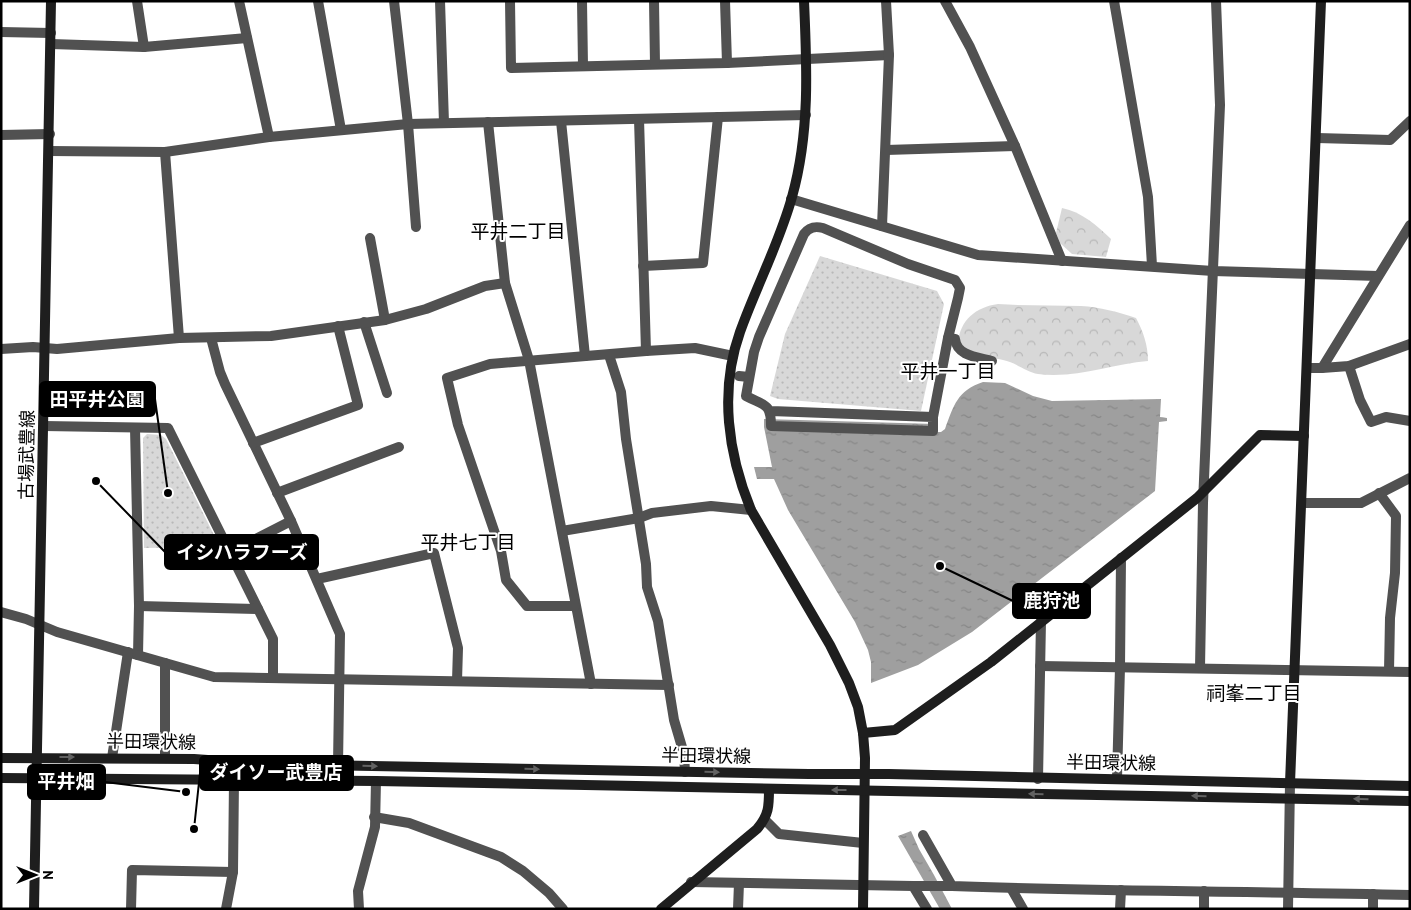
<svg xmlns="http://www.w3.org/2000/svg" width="1411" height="910" font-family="'PT Sans','Noto Sans JP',sans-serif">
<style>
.green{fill:url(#green-dots)}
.forest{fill:url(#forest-crowns)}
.water{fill:url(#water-ripples)}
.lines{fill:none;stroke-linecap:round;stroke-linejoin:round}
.street{stroke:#515151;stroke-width:10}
.secondary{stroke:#1e1e1e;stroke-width:10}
.oneway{fill:#626262}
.labels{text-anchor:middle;stroke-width:4;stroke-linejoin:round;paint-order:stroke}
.street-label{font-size:18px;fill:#000;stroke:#fff}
.neighbourhood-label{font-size:19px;fill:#000;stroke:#fff}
.leader{fill:none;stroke:#000;stroke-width:2}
.callout-dot{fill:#000;stroke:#fff;stroke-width:2}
.callout{fill:#000;stroke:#000;stroke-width:2}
.callout-label{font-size:19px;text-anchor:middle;font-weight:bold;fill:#fff}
</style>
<defs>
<pattern id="green-dots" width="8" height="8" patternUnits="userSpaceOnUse" patternTransform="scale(1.25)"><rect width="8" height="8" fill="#d8d8d8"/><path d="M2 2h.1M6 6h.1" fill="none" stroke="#b8b8b8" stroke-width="1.8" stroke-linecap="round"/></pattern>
<pattern id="forest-crowns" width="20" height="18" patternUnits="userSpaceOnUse" patternTransform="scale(1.25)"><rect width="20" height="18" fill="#d8d8d8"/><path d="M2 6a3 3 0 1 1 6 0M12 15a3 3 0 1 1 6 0" fill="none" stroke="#b8b8b8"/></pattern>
<pattern id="water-ripples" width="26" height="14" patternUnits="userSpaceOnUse" patternTransform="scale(1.25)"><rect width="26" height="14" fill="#9f9f9f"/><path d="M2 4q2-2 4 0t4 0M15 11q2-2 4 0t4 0" fill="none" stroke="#878787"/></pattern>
</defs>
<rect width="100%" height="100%" fill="#fff"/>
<!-- green -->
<g class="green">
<polygon points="820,256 937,291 944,304 921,411 778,399 770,396 785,334"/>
<polygon points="147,434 161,435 166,439 220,547 144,548 143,438"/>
</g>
<!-- forest -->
<g class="forest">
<path d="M1062 208C1082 212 1096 225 1111 239L1106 257 1072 254 1060 243 1056 233Z"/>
<path d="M998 304C1026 306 1054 305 1081 306 1100 307 1118 312 1136 318 1143 331 1148 345 1148 361 1112 364 1075 379 1038 374 1026 372 1015 362 1003 360 987 356 969 356 958 343 960 320 976 307 998 304Z"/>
</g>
<!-- water -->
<g class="water">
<path d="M983 382 1005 383 1033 396 1052 401 1161 399 1160 417 1167 418V421L1159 422 1155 491 972 632 918 665 871 683V662L868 650 855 622 788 510 774 479H757L754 467H772L764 427V419L935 424V432H941L945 429C954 405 957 391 983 382Z"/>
<polygon points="911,831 919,849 934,875 952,909 940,909 898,836"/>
</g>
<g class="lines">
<!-- street -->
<g class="street">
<polyline points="137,1 144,47"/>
<polyline points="239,1 269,137"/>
<polyline points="318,1 341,130"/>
<polyline points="394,1 408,124 416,227"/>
<polyline points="440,1 444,123"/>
<polyline points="510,1 511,68 727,63 889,55"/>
<polyline points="582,1 583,66"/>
<polyline points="654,1 655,64"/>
<polyline points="725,1 727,63"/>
<polyline points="945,1 970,47 1015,146 1062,261"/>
<polyline points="1114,1 1148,197 1152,266"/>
<polyline points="1,32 51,33"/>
<polyline points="51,44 144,47 247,38"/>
<polyline points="639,119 646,351"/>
<polyline points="561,121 585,356"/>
<polyline points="488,122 505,283 529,360 591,684"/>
<polyline points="1,135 50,134"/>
<polyline points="1317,138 1390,140 1410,121"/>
<polyline points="886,150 1015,146"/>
<polyline points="49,151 165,152 269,137 408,124 806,115"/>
<polyline points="165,152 179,338"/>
<polyline points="791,199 978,255 1213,271 1378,276"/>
<polyline points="882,226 889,55 886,1"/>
<polyline points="370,238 385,320"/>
<polyline points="643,266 703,263 718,117"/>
<polyline points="364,322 387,393"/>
<polyline points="211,338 220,372 225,384 291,521 340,634 338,765"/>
<path d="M948 338 955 339C957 356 977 357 992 361"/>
<polyline points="1,349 33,347 57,349 179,338 271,336 385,320 426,309 485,286 505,283"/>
<polyline points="609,355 621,392 626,439 646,564 647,587 658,621 674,720 684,754 685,772"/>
<polyline points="1349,366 1360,400 1371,422 1386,417 1410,421"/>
<polyline points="1307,368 1322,368 1410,225"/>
<polyline points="1322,368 1349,366 1410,344"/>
<polyline points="739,376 749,377"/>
<path d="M771 411 933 417 948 338 958 298 960 288 955 280 908 264 823 228C815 226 809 227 804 234L759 337 754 352 746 396C765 406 771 403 771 426L933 431V417"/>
<polyline points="44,426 168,428 273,639 273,678"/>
<polyline points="135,428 139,606 138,655"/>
<polyline points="253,443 358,405 338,326"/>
<polyline points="277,493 399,447"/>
<polyline points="1379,493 1396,516 1395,573 1390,618 1389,671"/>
<polyline points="1302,503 1361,503 1410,478"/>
<polyline points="562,531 639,518 652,513 711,506 751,510"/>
<polyline points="230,552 291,521"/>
<polyline points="317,579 434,553 458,648 457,681"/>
<polyline points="139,606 258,609"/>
<polyline points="575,606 527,606 506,580 501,551 458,425 447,378 490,364 646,351 695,348 733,356"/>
<polyline points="1,612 26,619 57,632 214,677 669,685"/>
<polyline points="165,663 165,758"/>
<polyline points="1040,666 1410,672"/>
<polyline points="1200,668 1203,503 1220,105 1216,1"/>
<polyline points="112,758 128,652"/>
<polyline points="1038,779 1041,621"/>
<polyline points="1117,779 1120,667 1121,558"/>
<polyline points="374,817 409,823 501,857 523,871 549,893 563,909"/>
<polyline points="765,820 779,834 863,843"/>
<path d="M923 835 952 886C1104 892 1257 891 1410 895"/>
<polyline points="691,882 913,886 927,909"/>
<polyline points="913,886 952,886"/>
<polyline points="1011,888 1023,909"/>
<polyline points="131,909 132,870 233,872"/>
<polyline points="226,909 233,872 234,780"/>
<polyline points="359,909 358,891 375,827 376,781"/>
<polyline points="738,909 739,883"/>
<polyline points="1120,909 1121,890"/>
<polyline points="1204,909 1204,891"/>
<polyline points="1288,909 1290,783"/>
<polyline points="1373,909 1373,894"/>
</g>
<!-- secondary -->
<g class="secondary">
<path d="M804 1C807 67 810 133 792 197 779 244 756 287 740 332 719 391 728 454 751 510L830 645 849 683 858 707 863 733 865 758 863 909"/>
<polyline points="863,733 895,730 991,662 1197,498 1260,435 1304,436"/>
<polyline points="1,758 194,759 262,764 809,774 889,774 1410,786"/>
<polyline points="1,778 376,781 1410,801"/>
<polyline points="1290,783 1321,1"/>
<polyline points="34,909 51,1"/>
<path d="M661 909 757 829C769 815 769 806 769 789"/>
</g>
</g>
<!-- one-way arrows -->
<defs><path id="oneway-solid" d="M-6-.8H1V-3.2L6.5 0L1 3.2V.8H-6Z" transform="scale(1.25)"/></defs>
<g class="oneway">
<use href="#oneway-solid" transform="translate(67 757)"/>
<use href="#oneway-solid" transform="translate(370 766) rotate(1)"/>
<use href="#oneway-solid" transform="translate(532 769) rotate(1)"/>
<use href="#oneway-solid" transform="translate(712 772) rotate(1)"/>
<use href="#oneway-solid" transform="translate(839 790) rotate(-180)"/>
<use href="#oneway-solid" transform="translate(1036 794) rotate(-179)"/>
<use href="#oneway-solid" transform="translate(1199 796) rotate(-179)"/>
<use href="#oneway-solid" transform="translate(1361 799) rotate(-178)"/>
</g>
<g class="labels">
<!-- street labels -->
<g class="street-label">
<text transform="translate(27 455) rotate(-89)" y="6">古場武豊線</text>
<text transform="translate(151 742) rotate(1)" y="6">半田環状線</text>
<text transform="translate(706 756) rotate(1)" y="6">半田環状線</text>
<text transform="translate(1111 763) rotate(1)" y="6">半田環状線</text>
</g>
<!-- neighbourhood labels -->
<g class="neighbourhood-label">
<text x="518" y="238">平井二丁目</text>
<text x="948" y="378">平井一丁目</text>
<text x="468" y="549">平井七丁目</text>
<text x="1254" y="700">祠峯二丁目</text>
</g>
</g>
<!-- callouts -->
<path class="leader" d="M168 493L155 399M96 481L165 552M940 566L1013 601M194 829L200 773M186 792L105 782"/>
<g class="callout-dot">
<circle cx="168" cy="493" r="5"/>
<circle cx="96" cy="481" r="5"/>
<circle cx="940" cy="566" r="5"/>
<circle cx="194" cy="829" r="5"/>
<circle cx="186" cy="792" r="5"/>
</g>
<g class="callout">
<rect x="40" y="382" width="115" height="34" rx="5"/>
<rect x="165" y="535" width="153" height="34" rx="5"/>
<rect x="1013" y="584" width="77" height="34" rx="5"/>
<rect x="200" y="756" width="153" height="34" rx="5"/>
<rect x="28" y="765" width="77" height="34" rx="5"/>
</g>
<g class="callout-label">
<text x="97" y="406">田平井公園</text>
<text x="242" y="559">イシハラフーズ</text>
<text x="1052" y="607">鹿狩池</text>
<text x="276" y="779">ダイソー武豊店</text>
<text x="66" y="788">平井畑</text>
</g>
<!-- border -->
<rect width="1411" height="910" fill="none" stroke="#000000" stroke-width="5"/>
<!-- north arrow -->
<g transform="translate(35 875) rotate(90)" stroke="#ffffff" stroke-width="4" paint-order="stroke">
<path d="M0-4L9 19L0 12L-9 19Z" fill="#000000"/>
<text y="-8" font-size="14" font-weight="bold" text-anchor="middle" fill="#000000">N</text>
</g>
</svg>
